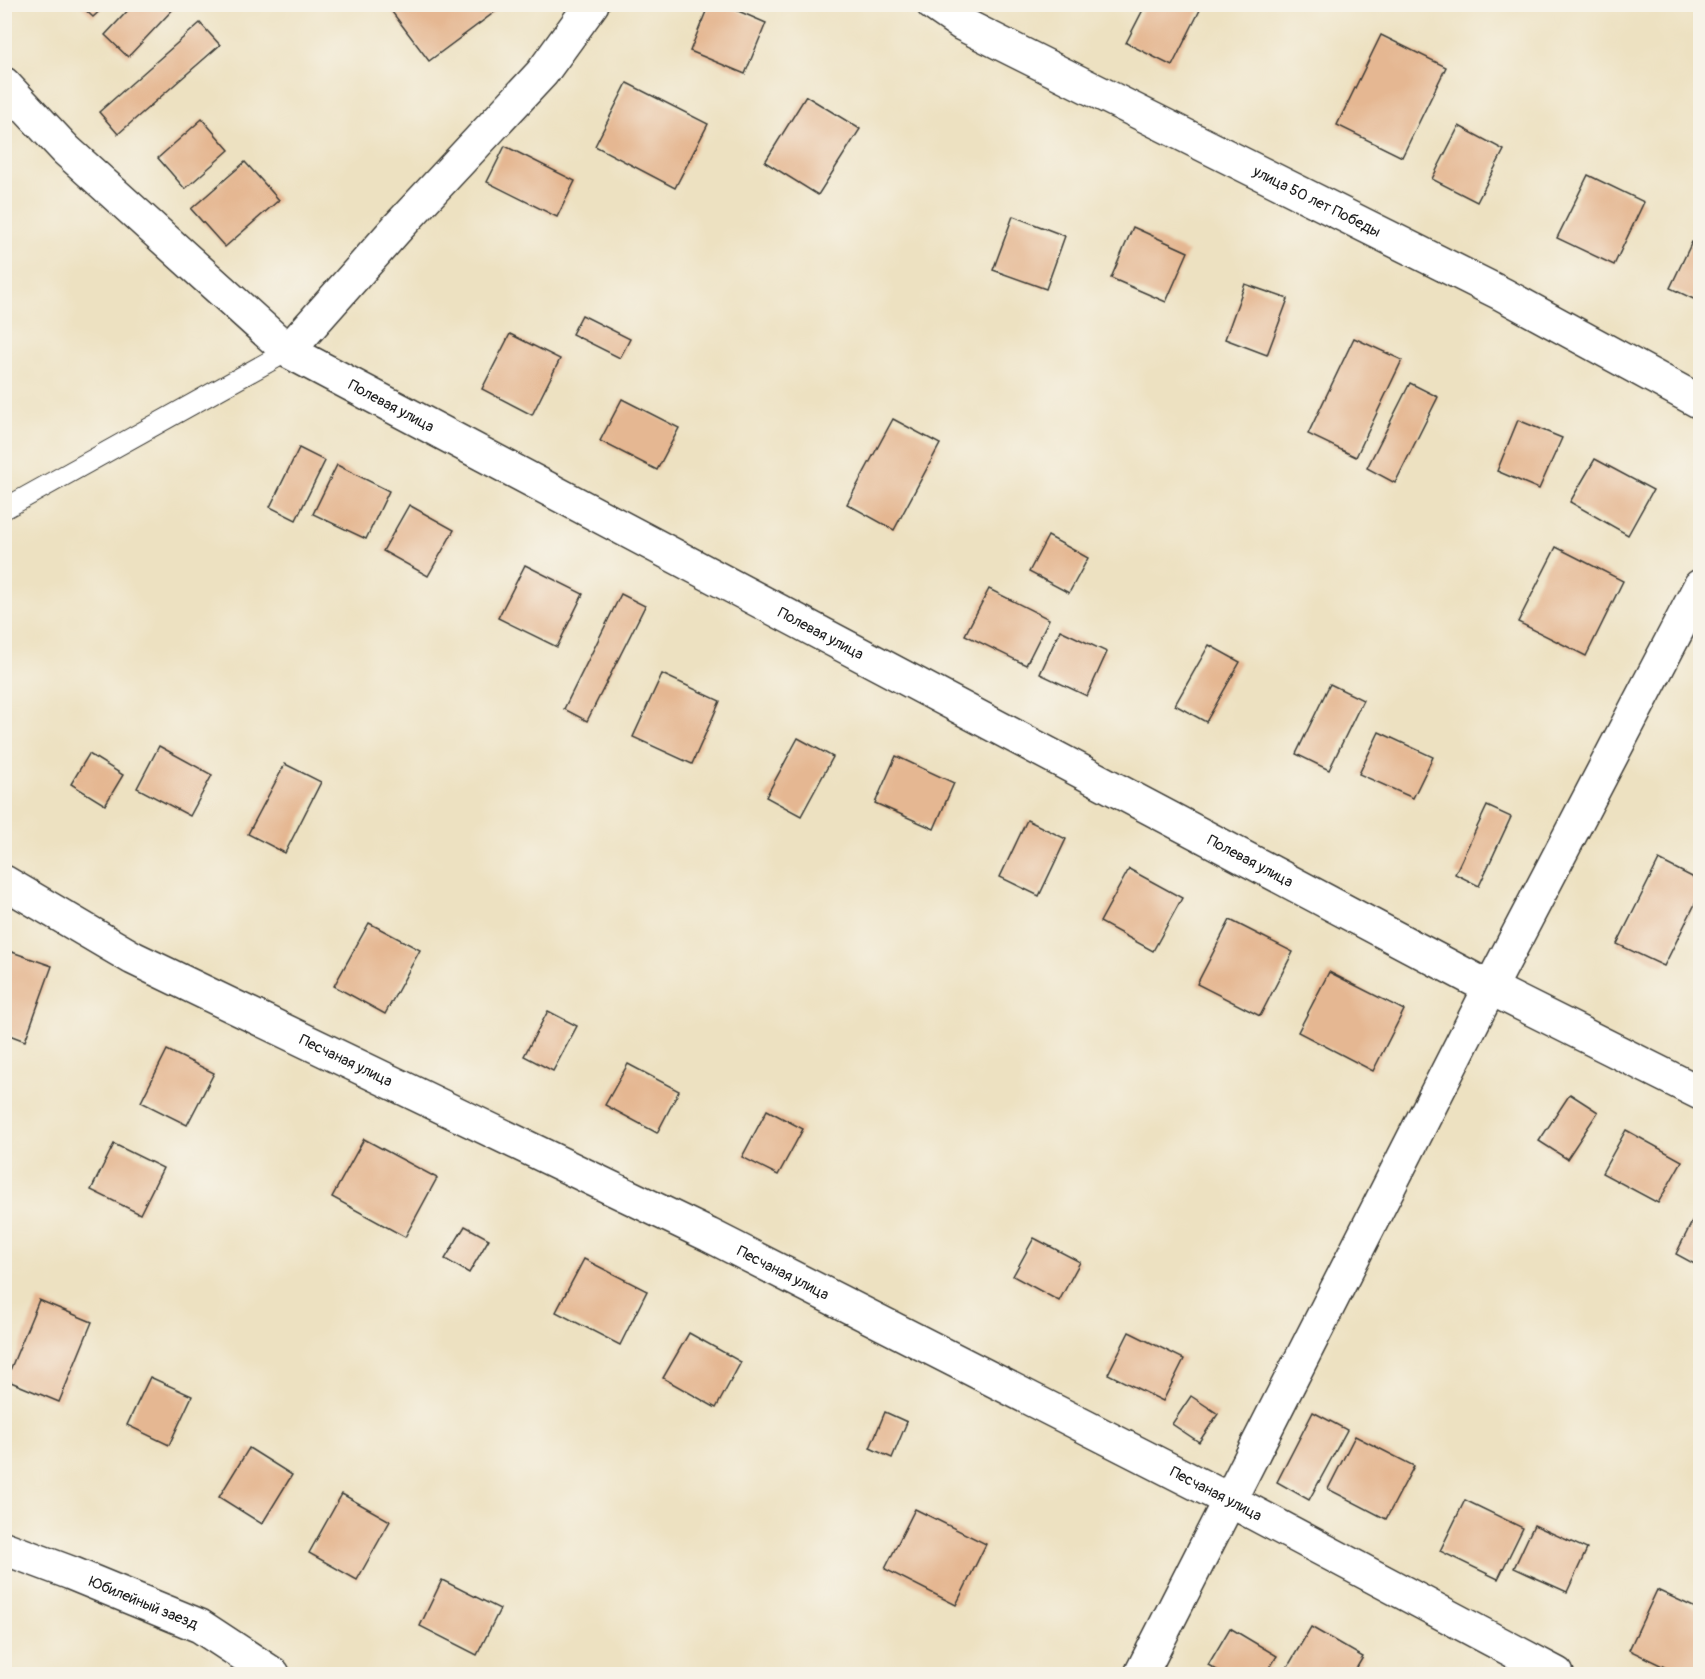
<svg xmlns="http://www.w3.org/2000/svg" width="1705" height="1679" font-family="Pangolin,sans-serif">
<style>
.building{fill:#e5b792}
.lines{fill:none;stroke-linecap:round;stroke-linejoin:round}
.lane-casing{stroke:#3b3a35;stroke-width:22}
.street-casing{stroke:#3b3a35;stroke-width:36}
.lane{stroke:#fff;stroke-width:20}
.street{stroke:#fff;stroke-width:33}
.labels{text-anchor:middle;stroke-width:4.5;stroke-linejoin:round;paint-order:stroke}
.street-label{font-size:15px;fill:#1c1c1c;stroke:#f7f3e8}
</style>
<rect width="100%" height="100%" fill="#f7f3e8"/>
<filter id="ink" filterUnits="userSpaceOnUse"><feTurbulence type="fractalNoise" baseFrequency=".0167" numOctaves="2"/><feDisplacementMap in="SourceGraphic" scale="12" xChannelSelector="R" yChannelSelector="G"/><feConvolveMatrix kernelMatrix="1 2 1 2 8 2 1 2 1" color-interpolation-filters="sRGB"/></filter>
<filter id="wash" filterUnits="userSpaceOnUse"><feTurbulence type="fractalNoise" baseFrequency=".008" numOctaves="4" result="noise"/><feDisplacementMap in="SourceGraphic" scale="24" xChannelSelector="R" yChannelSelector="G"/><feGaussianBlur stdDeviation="1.35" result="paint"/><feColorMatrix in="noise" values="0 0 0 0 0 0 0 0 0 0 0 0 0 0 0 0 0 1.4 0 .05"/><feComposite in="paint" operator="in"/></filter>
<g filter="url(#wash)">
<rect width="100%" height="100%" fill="#ede1c1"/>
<g id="blocks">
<!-- building -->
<g class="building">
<polygon points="134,4 178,4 128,57 105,35"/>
<polygon points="386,4 491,4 496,11 429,61"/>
<polygon points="709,4 722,4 766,23 745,74 690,51"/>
<polygon points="1146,4 1203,4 1172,66 1126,43"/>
<polygon points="80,5 106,5 93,17"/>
<polygon points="200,23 220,45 118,134 99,112"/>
<polygon points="1381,35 1446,67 1402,157 1337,125"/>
<polygon points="627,83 708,124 675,188 595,146"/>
<polygon points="806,96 860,129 818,195 765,162"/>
<polygon points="202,119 229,150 185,189 158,158"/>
<polygon points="1459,126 1504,150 1477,202 1432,179"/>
<polygon points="505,146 575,181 557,217 487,182"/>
<polygon points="245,162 279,200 225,247 191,209"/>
<polygon points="1588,175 1644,202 1614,265 1557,238"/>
<polygon points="1013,216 1065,236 1046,289 993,270"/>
<polygon points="1133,227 1188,252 1166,302 1111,278"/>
<polygon points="1692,242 1700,246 1700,302 1670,288"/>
<polygon points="1245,284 1288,299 1267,355 1225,339"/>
<polygon points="582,315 630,339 620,358 572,334"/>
<polygon points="510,334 560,359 532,415 482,389"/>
<polygon points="1354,338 1402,360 1356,457 1308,434"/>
<polygon points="1410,383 1438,397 1395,483 1367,468"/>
<polygon points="622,399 679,428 657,470 600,441"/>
<polygon points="893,419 940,444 894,530 847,504"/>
<polygon points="1518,420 1562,438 1539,489 1497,471"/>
<polygon points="299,448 325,461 296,520 270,507"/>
<polygon points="1595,459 1653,490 1628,535 1570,502"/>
<polygon points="337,465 389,491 366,539 313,514"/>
<polygon points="409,505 454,530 428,576 383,551"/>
<polygon points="1048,536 1088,558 1069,593 1029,572"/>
<polygon points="1556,547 1623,581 1586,656 1518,622"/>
<polygon points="525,565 583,594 557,647 498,618"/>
<polygon points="989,589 1049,619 1026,665 965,635"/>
<polygon points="621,594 645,606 587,721 564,709"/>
<polygon points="1060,630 1107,652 1087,696 1040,674"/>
<polygon points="1209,645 1240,662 1206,722 1175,705"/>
<polygon points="662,674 720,701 692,764 633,737"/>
<polygon points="1330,684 1363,700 1329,770 1296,754"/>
<polygon points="1379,732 1433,757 1413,798 1359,774"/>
<polygon points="798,738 833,757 801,816 766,797"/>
<polygon points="159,746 212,775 190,816 137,788"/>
<polygon points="89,754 123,775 105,805 71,784"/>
<polygon points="896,756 954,783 934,829 875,803"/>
<polygon points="285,764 321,782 285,853 248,834"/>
<polygon points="1487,806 1511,817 1479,886 1455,874"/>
<polygon points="1027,820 1066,839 1039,896 1000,877"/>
<polygon points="1659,860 1700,881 1700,894 1664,966 1617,944"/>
<polygon points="1129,869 1182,898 1153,951 1100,922"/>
<polygon points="1230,920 1293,952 1260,1016 1197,984"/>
<polygon points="369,923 420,950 385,1014 334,986"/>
<polygon points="12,952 52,966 25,1041 4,1033 4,973"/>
<polygon points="1329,972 1404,1010 1373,1071 1298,1032"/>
<polygon points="548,1011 577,1026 553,1071 524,1056"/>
<polygon points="167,1050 214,1073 187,1125 141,1102"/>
<polygon points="628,1064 679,1091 657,1133 605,1105"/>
<polygon points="1570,1094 1598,1112 1567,1159 1539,1141"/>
<polygon points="767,1110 803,1129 778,1175 742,1157"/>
<polygon points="1626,1130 1682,1161 1658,1203 1602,1173"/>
<polygon points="364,1139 437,1178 405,1237 332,1197"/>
<polygon points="114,1144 163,1168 140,1214 91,1190"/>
<polygon points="1700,1206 1700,1267 1676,1254"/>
<polygon points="465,1226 489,1239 469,1273 445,1259"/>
<polygon points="1034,1238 1080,1262 1059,1301 1013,1276"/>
<polygon points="584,1259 647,1291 620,1345 556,1312"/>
<polygon points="39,1300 92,1322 59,1402 6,1380"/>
<polygon points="1129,1332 1184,1359 1163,1401 1108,1374"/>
<polygon points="689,1333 741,1362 716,1408 663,1378"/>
<polygon points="150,1377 192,1396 169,1445 127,1425"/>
<polygon points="1191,1396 1218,1414 1199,1442 1172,1424"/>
<polygon points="885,1412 907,1422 892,1458 870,1448"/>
<polygon points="1313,1412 1347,1430 1309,1500 1277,1482"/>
<polygon points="1355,1436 1414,1466 1386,1519 1328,1489"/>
<polygon points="249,1448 292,1475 262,1524 219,1497"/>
<polygon points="342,1494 390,1521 357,1580 309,1553"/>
<polygon points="1465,1500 1523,1528 1498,1579 1440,1551"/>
<polygon points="915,1509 986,1544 956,1605 885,1569"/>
<polygon points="1534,1525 1587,1549 1567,1592 1514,1568"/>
<polygon points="442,1580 500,1609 477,1655 420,1626"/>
<polygon points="1657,1590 1700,1610 1700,1674 1679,1674 1629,1650"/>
<polygon points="1311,1627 1363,1657 1353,1674 1286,1674 1284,1673"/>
<polygon points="1230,1628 1277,1656 1266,1674 1224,1674 1208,1665"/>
</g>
</g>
</g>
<g filter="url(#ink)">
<use href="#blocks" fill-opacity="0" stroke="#3b3a35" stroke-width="1.5"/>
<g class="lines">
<!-- lane casing -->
<g class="lane-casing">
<polyline id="lane" points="4,509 288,351"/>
</g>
<!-- street casing -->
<g class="street-casing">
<g id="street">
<path id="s1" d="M933 4 962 24 1502 294 1700 402"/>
<path id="s2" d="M4 84 66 150 288 351 1490 988 1700 1093"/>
<polyline points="288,351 399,226 542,73 592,4"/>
<path id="s3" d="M4 882 133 958 709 1235 1231 1501 1557 1674"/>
<path id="s4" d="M4 1548 71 1573 200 1626 273 1674"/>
<polyline points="1141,1674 1490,988 1700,586"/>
</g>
</g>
<!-- lane -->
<use href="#lane" class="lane"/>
<!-- street -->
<use href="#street" class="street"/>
</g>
</g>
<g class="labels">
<!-- street labels -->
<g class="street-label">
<text dy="5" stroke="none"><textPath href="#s1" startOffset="432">улица 50 лет Победы</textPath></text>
<text dy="5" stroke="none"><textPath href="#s2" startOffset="507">Полевая улица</textPath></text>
<text dy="5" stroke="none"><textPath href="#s2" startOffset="993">Полевая улица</textPath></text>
<text dy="5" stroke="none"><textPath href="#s2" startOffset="1479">Полевая улица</textPath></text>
<text dy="5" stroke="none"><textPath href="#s3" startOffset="386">Песчаная улица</textPath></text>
<text dy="5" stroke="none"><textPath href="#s3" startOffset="872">Песчаная улица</textPath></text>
<text dy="5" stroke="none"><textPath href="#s3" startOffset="1358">Песчаная улица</textPath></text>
<text dy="5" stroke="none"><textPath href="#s4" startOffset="150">Юбилейный заезд</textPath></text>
</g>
</g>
<!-- margin -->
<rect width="1705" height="1679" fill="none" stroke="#f7f3e8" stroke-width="24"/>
</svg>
